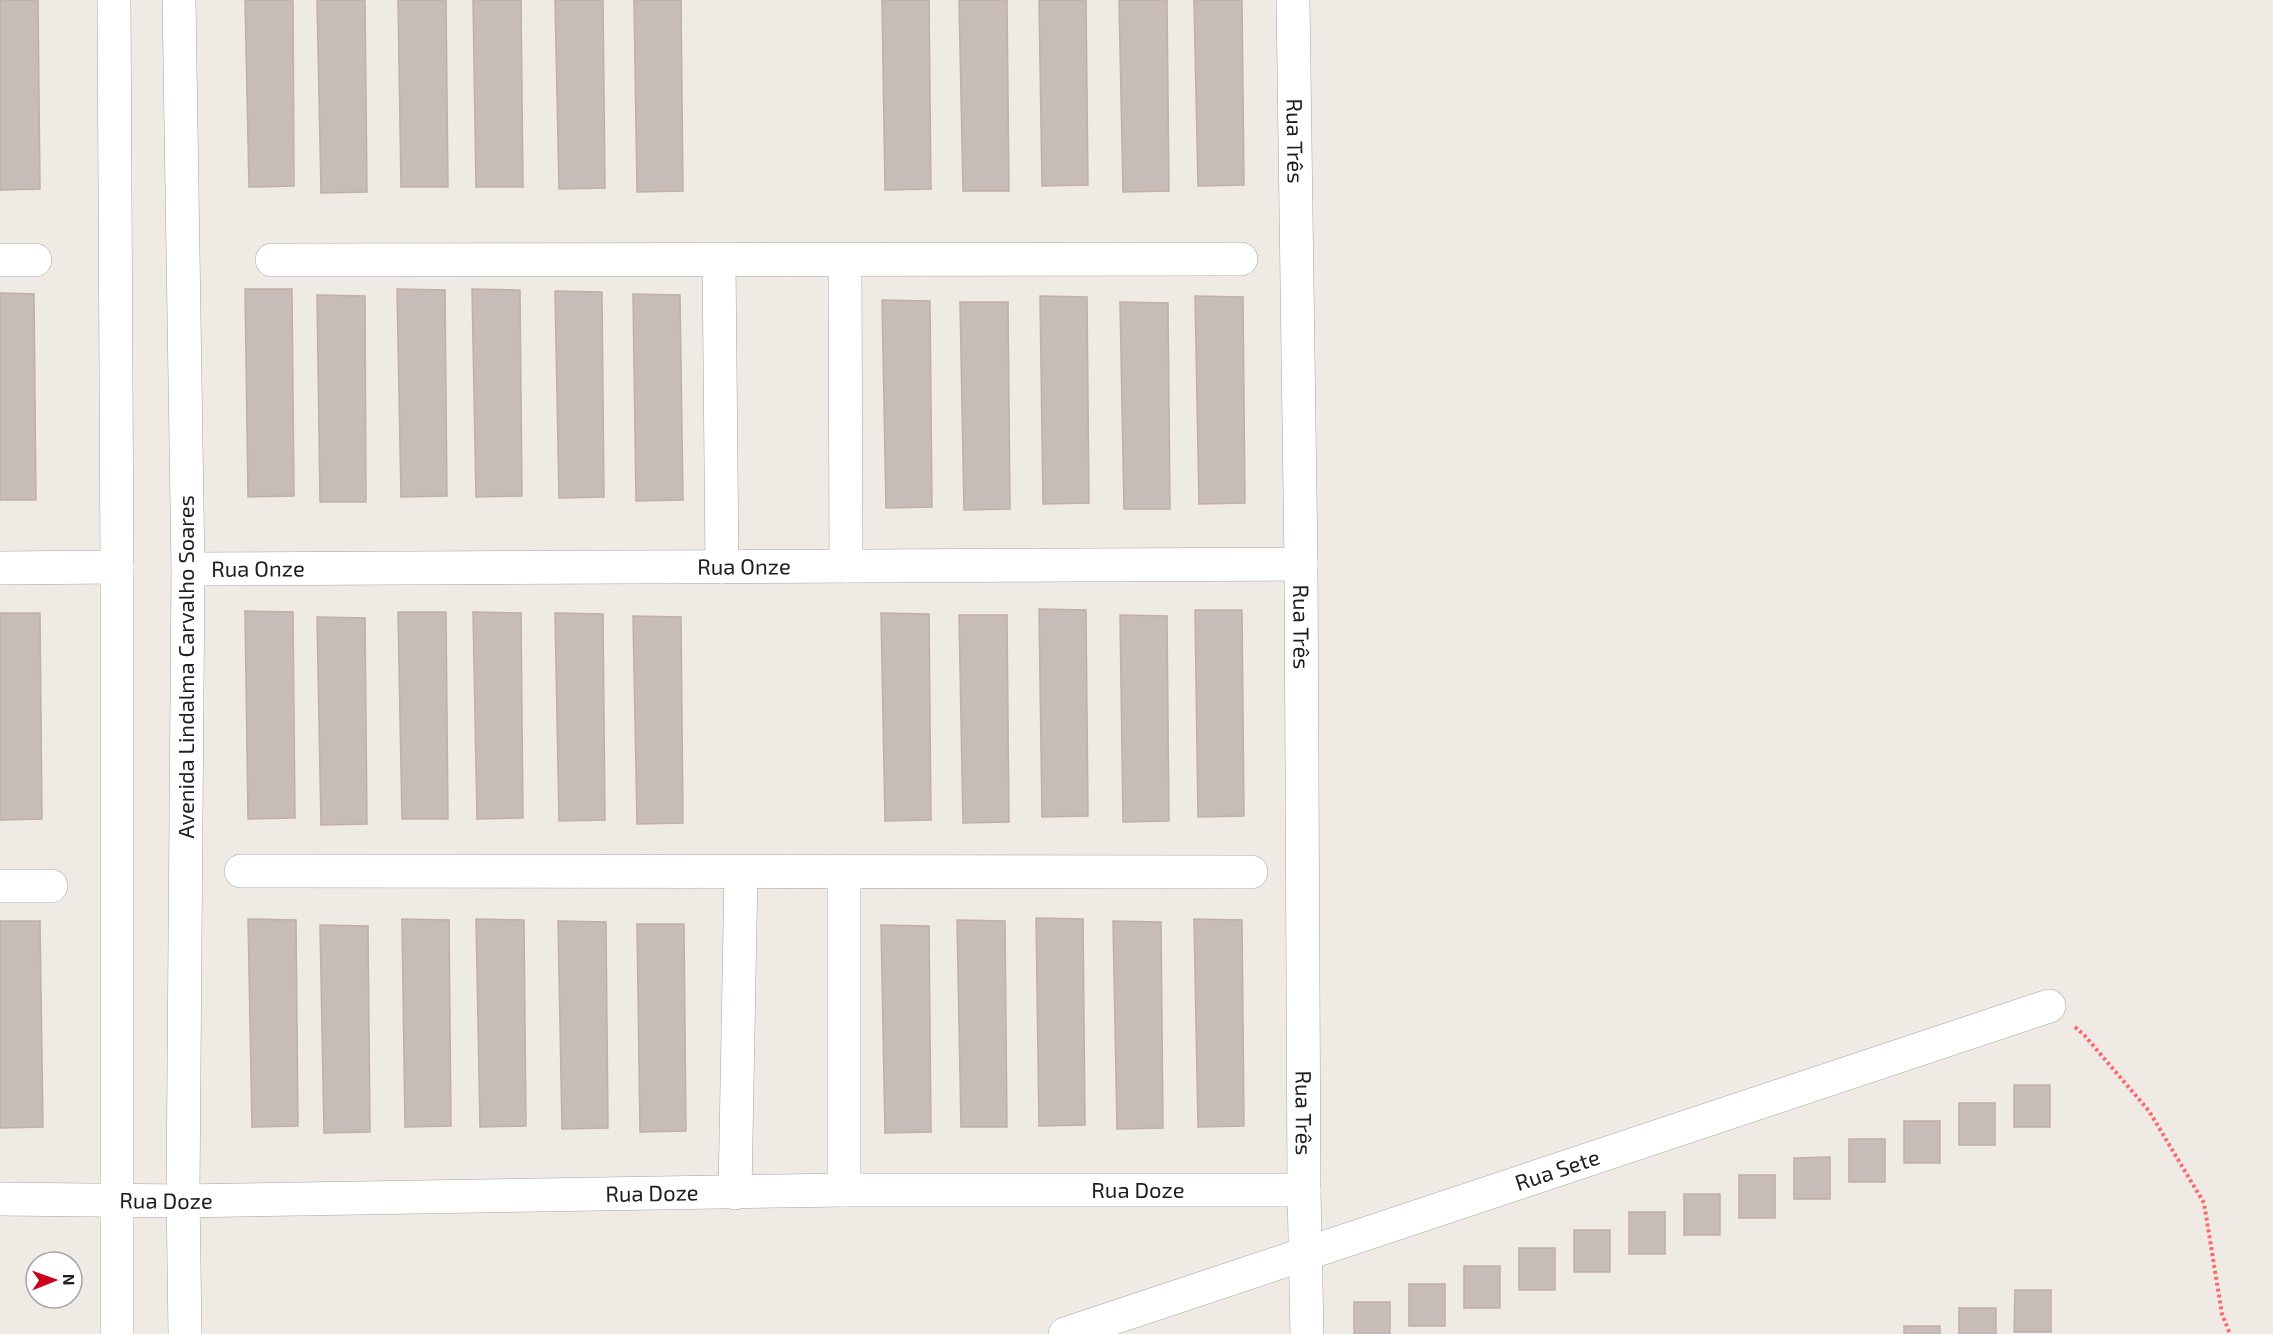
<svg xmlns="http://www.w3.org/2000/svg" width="2273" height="1334" font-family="'Exo 2',sans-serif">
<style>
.building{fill:#c7bcb7;stroke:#c2afa6;stroke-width:1.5}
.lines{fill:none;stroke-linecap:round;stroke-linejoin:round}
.minor-casing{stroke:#a5a5a5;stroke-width:34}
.path{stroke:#fd686c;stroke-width:4;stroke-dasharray:3 3;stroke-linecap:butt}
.minor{stroke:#fff;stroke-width:33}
.labels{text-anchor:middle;stroke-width:4.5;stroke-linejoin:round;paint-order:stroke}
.street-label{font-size:22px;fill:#1e1e1e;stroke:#fff}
</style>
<rect width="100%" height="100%" fill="#f0eae4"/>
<!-- building -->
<g class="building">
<polygon points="0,0 38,0 40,189 0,190"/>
<polygon points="245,0 293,0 294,186 249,187"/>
<polygon points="317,0 365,0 367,192 321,193"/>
<polygon points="398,0 446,0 448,187 401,187"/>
<polygon points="473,0 521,0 523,187 476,187"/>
<polygon points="555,0 603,0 605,188 559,189"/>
<polygon points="634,0 681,0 683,191 637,192"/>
<polygon points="882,0 929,0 931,189 885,190"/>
<polygon points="959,0 1007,0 1009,191 963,191"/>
<polygon points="1039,0 1086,0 1088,185 1042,186"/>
<polygon points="1119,0 1167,0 1169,191 1123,192"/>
<polygon points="1194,0 1242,0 1244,185 1198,186"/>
<polygon points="245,289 292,289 294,496 248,497"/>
<polygon points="397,289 445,290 447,496 401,497"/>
<polygon points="472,289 520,290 522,496 476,497"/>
<polygon points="555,291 602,292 604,497 559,498"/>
<polygon points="0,293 34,294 36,500 0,500"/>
<polygon points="633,294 680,295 683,500 636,501"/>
<polygon points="317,295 365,296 366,502 320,502"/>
<polygon points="1040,296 1087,297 1089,503 1043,504"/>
<polygon points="1195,296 1243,297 1245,503 1199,504"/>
<polygon points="882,300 930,301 932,507 886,508"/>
<polygon points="960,302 1008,302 1010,509 964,510"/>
<polygon points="1120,302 1168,303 1170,509 1124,509"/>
<polygon points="1039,609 1086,610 1088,816 1042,817"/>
<polygon points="1195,610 1242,610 1244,816 1198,817"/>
<polygon points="245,611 293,612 295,818 248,819"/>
<polygon points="398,612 446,612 448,819 402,819"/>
<polygon points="473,612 521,613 523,818 477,819"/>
<polygon points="0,613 40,613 42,819 0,820"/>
<polygon points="555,613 603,614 605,820 559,821"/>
<polygon points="881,613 929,614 931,820 885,821"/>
<polygon points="959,615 1007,615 1009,822 963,823"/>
<polygon points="1120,615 1167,616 1169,821 1123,822"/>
<polygon points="633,616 681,617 683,823 637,824"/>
<polygon points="317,617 365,618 367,824 321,825"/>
<polygon points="1036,918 1083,919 1085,1125 1039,1126"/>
<polygon points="248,919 296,920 298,1126 252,1127"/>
<polygon points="402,919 449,920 451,1126 405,1127"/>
<polygon points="476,919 524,920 526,1126 480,1127"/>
<polygon points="1194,919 1242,920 1244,1126 1198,1127"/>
<polygon points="957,920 1005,921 1007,1127 961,1127"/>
<polygon points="0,921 40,921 43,1127 0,1128"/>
<polygon points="558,921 606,922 608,1128 562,1129"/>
<polygon points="1113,921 1161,922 1163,1128 1117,1129"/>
<polygon points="637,924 684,924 686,1131 640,1132"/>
<polygon points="320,925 368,926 370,1132 324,1133"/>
<polygon points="881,925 929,926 931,1132 885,1133"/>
<rect x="2014" y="1085" width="36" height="42"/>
<rect x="1959" y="1103" width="36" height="42"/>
<rect x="1904" y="1121" width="36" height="42"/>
<rect x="1849" y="1139" width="36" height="43"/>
<polygon points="1830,1157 1830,1199 1794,1199 1794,1158"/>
<rect x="1739" y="1175" width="36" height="43"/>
<rect x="1684" y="1194" width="36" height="41"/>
<rect x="1629" y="1212" width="36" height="42"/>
<rect x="1574" y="1230" width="36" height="42"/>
<rect x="1519" y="1248" width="36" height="42"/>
<rect x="1464" y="1266" width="36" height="42"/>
<rect x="1409" y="1284" width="36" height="42"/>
<polygon points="2015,1290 2051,1290 2051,1332 2014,1332"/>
<rect x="1354" y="1302" width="36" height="32"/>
<rect x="1959" y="1308" width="37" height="26"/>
<rect x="1904" y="1326" width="36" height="8"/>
</g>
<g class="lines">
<!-- minor casing -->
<g class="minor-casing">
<g id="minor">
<polyline points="114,0 117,567 117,1334"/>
<polyline points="179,0 188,569 183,1193 185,1334"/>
<path id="s1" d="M1293 0 1301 564 1304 1190 1307 1334"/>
<polyline points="0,260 35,260"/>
<polyline points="272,260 1241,259"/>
<polyline points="719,260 722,567"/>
<polyline points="845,260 846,566"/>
<polyline points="0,568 117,567"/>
<path id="s2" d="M188 569 1301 564"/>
<polyline points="241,871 1251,872"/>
<polyline points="844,872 844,1190"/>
<polyline points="0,886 51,886"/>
<polyline points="735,1193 741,872"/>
<path id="s3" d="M0 1199 183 1201 844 1190H1304"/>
<path id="s4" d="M1065 1334 2049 1006"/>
</g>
</g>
<!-- path -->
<polyline class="path" points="2075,1027 2085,1036 2149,1111 2204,1203 2222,1314 2230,1334"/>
<!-- minor -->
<use href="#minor" class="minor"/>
</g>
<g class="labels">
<!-- street labels -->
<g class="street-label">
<text dy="8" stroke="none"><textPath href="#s1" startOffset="141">Rua Três</textPath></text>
<text dy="8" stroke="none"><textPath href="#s2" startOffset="556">Rua Onze</textPath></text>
<text dy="8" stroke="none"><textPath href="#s2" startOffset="70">Rua Onze</textPath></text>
<text dy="8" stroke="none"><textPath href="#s1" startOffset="627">Rua Três</textPath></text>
<text transform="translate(186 667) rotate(-90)" y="8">Avenida Lindalma Carvalho Soares</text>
<text dy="8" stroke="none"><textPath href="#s1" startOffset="1113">Rua Três</textPath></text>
<text dy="8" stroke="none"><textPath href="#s4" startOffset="519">Rua Sete</textPath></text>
<text dy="8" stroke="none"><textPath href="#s3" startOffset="1138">Rua Doze</textPath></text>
<text dy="8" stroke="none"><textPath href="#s3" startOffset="652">Rua Doze</textPath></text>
<text dy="8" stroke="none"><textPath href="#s3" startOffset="166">Rua Doze</textPath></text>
</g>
</g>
<!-- north arrow -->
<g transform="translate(54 1280) rotate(89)"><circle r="28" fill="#ffffff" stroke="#a5a5a5" stroke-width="1.5"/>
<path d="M0-4.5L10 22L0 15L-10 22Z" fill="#cd001b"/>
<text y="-9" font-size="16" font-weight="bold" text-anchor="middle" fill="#1e1e1e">N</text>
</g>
</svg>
